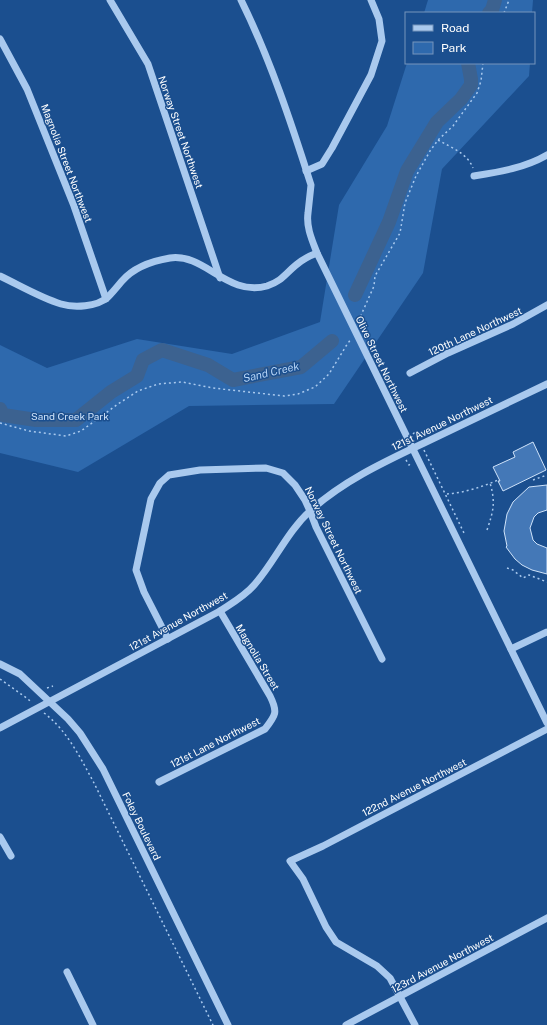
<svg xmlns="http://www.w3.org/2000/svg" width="547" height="1025" font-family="'Public Sans',sans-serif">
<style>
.green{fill:#2e69ad}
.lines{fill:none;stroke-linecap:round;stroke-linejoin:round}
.river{stroke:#3c6290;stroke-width:14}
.building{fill:#4478b7;stroke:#cfe3fa}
.path{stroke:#a9c9ee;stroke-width:1.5;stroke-dasharray:2 3;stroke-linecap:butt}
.minor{stroke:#a9c9ee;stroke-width:7}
.labels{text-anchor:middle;stroke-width:3;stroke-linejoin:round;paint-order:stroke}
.street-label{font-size:10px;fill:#fff;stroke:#1b4f8f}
.park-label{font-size:10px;fill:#cfe3fa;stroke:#1b4f8f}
.water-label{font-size:11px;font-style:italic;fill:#b5d3f5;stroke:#1b4f8f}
</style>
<rect width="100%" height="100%" fill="#1b4f8f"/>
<!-- green -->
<g class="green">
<polygon points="428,0 533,0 532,13 424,13"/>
<polygon points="407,63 530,63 529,76 442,169 423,273 334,404 189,406 78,472 0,453 0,345 47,368 137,339 232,354 320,322 339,205 387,126"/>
</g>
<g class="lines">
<!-- river -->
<g class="river">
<polyline points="489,13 492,10 495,0"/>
<polyline points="355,295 389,222 407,171 437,122 461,99 471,85 471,79 468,63"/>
<polyline points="0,409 3,415 36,420 76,420 111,392 137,376 143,360 162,350 208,365 233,380 301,367 332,341"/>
</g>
</g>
<!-- building -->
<g class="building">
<polygon points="533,442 546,470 503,491 498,481 500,481 493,467 515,457 513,452"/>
<polygon points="547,485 547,510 538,513 534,517 530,528 533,540 537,544 547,548 547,574 532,570 522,565 515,559 506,547 507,546 504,531 507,514 513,502 529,487"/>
</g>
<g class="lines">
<!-- path -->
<g class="path">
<polyline points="504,13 509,0"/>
<path d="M438 140C452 148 467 153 473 168"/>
<polyline points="359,321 362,313 374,286 375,276 400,233 405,203 416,176 430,151 438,140 453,126 477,93 481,81 483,63"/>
<polyline points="0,423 29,431 66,436 81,431 118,404 138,391 158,384 182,382 213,388 284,396 298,394 315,387 329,374 346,346 351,339"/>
<polyline points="413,434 414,433 418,438"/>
<polyline points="400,440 398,441 401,447"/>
<polyline points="424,450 464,533"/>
<polyline points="406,460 409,465 411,463"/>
<polyline points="533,480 547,475"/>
<path d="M447 494C463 493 482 487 498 480"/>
<path d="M487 530C493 512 496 503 490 483"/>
<polyline points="507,568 513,570 523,578 529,575 547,582"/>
<polyline points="0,679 28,699 32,703"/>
<polyline points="47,688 53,686"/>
<path d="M44 713C67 730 81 759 94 783L213 1025"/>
</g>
<!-- minor -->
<g class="minor">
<polyline points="110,0 148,64 220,278"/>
<path d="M241 0C270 59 291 122 311 185 310 195 309 204 308 213 306 227 312 240 317 253L547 723"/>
<polyline points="0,39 27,89 74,206 106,299"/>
<polyline points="306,171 322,164 332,148 371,75 382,41 379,19 371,0"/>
<path d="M474 176C499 172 525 168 547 155"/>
<path d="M0 276C19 285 41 298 61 304 74 308 97 307 108 297 113 292 117 287 122 281 134 267 152 261 170 258 205 253 227 297 267 286 282 281 285 274 296 265 303 259 309 256 317 253"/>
<polyline points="410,373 448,353 513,324 547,305"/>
<polyline points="168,639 144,592 136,570 151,499 160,483 169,475 200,470 266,468 283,473 295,485 305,500 310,511 316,527 382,659"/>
<polyline points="511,649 547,632"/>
<polyline points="0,664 20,674 68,719 80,733 103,769 228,1025"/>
<path d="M0 728 220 611C232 603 245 596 255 584 275 561 287 532 310 511 343 481 384 462 424 443 465 423 506 404 547 384"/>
<path d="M159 782 265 729C276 715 278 712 270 696L220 611"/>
<polyline points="0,837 11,856"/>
<polyline points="67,972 93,1025"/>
<polyline points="346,1025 547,918"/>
<polyline points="415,1025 390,978 377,966 336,942 326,927 303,879 290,861 323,846 547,729"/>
</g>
</g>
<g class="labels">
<!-- street labels -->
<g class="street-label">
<text transform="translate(181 132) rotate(71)" y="4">Norway Street Northwest</text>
<text transform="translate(67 163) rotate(69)" y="4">Magnolia Street Northwest</text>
<text transform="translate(475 331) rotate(-25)" y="4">120th Lane Northwest</text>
<text transform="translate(382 364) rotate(64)" y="4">Olive Street Northwest</text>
<text transform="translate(442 423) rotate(-26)" y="4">121st Avenue Northwest</text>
<text transform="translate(334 540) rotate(64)" y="4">Norway Street Northwest</text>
<text transform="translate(178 621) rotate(-29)" y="4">121st Avenue Northwest</text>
<text transform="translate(258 657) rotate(59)" y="4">Magnolia Street</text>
<text transform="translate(215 742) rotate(-27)" y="4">121st Lane Northwest</text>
<text transform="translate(414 787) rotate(-27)" y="4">122nd Avenue Northwest</text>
<text transform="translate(142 826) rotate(64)" y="4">Foley Boulevard</text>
<text transform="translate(442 963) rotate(-28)" y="4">123rd Avenue Northwest</text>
</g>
<!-- park labels -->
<g class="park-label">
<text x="70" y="420">Sand Creek Park</text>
</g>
<!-- water labels -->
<g class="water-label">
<text transform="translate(271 372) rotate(-13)" y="4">Sand Creek</text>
</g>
</g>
<!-- legend -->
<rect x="405" y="12" width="130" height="52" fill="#1b4f8f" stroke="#7695bc"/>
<rect x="413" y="25" width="20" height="6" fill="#a9c9ee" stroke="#7695bc"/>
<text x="441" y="32" font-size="12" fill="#ffffff">Road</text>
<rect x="413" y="42" width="20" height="12" fill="#2e69ad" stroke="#7695bc"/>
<text x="441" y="52" font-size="12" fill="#ffffff">Park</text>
</svg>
